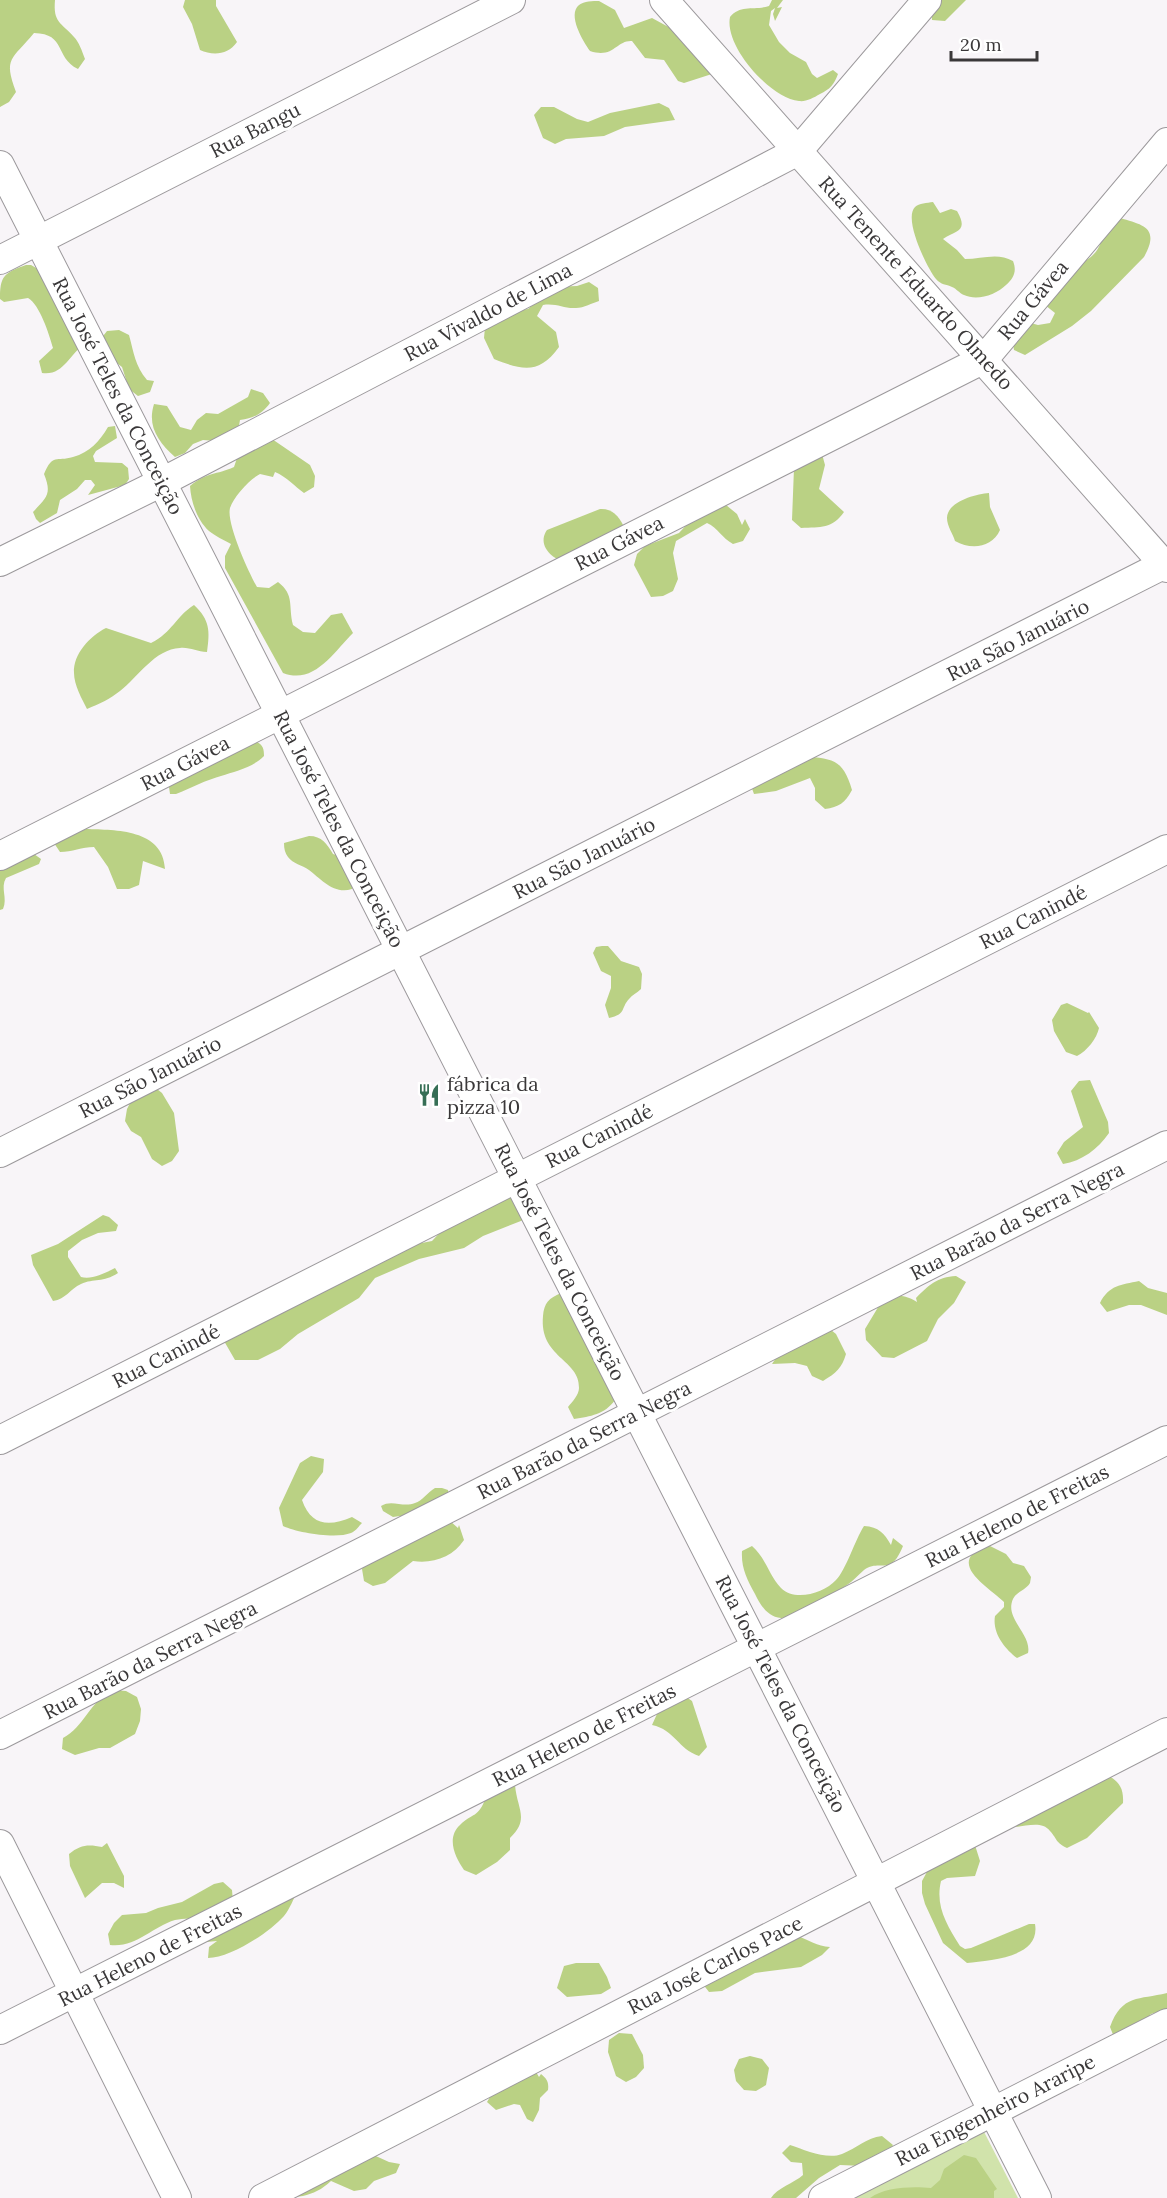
<svg xmlns="http://www.w3.org/2000/svg" width="1167" height="2198" font-family="Lora,serif">
<style>
.green{fill:#d1e3ab}
.forest{fill:#bad184}
.lines{fill:none;stroke-linecap:round;stroke-linejoin:round}
.street-casing{stroke:#9c999c;stroke-width:30}
.street{stroke:#fff;stroke-width:28}
.labels{text-anchor:middle;stroke-width:6;stroke-linejoin:round;paint-order:stroke}
.street-label{font-size:20px;fill:#3a3839;stroke:#fff}
.poi-label{font-size:20px;fill:#3a3839;stroke:#fff;text-anchor:start}
</style>
<rect width="100%" height="100%" fill="#f8f5f8"/>
<!-- green -->
<polygon class="green" points="980,2124 1018,2198 836,2198"/>
<!-- forest -->
<g class="forest">
<path d="M0 0H55C53 23 61 22 74 37 79 42 82 51 85 59L78 69C54 57 67 34 34 33 12 60 3 57 16 92L9 102 0 107Z"/>
<path d="M185 0H216V6L237 42C228 55 213 56 200 50L192 24 183 7Z"/>
<path d="M772 0H783L777 8 782 7 775 21 773 14 775 8 771 11 769 25 779 42 790 53 806 62 812 74 817 78 833 70 838 74C834 85 830 89 820 94 813 98 806 102 799 101 770 98 724 46 730 17 741 4 754 11 769 6Z"/>
<polygon points="936,0 966,0 945,21 932,20 931,6"/>
<path d="M599 1 615 10 624 28 652 18 674 30 715 73 684 83 678 81 664 60 645 58 632 41C616 40 614 59 590 51 583 41 567 15 579 5 584 1 593 1 599 1Z"/>
<polygon points="659,103 669,108 675,120 625,127 604,136 566,139 555,144 543,138 534,115 541,107 554,107 577,119 588,122 610,113"/>
<path d="M933 202 940 213 951 209 957 211C969 232 956 230 943 239L957 250 965 259C981 259 998 252 1013 261 1017 271 1014 278 1006 285 996 295 977 301 964 295 959 293 957 289 952 287 946 284 941 285 936 279 927 268 903 219 915 207 919 203 927 203 933 202Z"/>
<path d="M1120 218C1144 225 1160 228 1144 257L1091 311 1072 326 1025 355 1014 350 1012 338 1027 322 1038 325 1050 323 1055 313 1045 305 1060 272C1082 262 1099 260 1103 233Z"/>
<path d="M26 265H31L43 272 83 346C69 354 64 376 42 373L39 361 53 348C49 334 40 305 28 298L4 302 0 299C0 277 3 273 26 265Z"/>
<path d="M589 282 598 288 599 301C592 303 584 308 576 308 564 309 557 303 543 305L537 316 556 332 559 347C539 375 522 370 494 359L484 338 485 327 503 312 528 309 553 287 577 286Z"/>
<path d="M119 330 129 335C134 353 135 366 147 380L154 381 150 392 138 396 129 389 122 367 113 360 100 340 107 331Z"/>
<path d="M251 389 263 393 270 403C262 414 254 418 240 420L238 431 216 441 203 440 193 444 185 453 175 457C158 442 147 426 154 404L167 406 180 427 191 430 197 420 206 413 218 414 248 397Z"/>
<path d="M115 426 117 438 96 451 93 456 95 462 122 463 128 468 129 479 125 485 88 495 95 485 91 480H85L77 489 60 500 57 513 40 523 36 519 33 512C47 497 52 494 44 474 53 453 56 462 73 457 90 452 99 442 108 427Z"/>
<path d="M272 439 310 465 315 476 314 487 304 493C294 486 287 477 275 472L273 477 260 474C250 479 234 496 230 508 226 523 249 573 257 587L269 588 278 582C295 595 288 606 293 625L303 632 315 633 331 615 342 613 353 633C333 653 314 685 283 673L225 568V556L231 544C224 540 215 536 209 531 197 520 191 502 190 486 207 472 216 475 234 467L238 455Z"/>
<path d="M822 454 825 465 819 489 844 512C832 529 821 527 801 528L792 520 794 468Z"/>
<path d="M989 493 990 507 1000 530C992 548 971 550 955 541 953 534 947 526 947 518 947 502 975 494 989 493Z"/>
<path d="M726 505 737 514 742 525 745 519 750 529 743 541 733 544C722 538 718 528 707 523L676 541 673 553 678 579 673 591 663 596 651 597 634 565 637 554 645 546 679 533 704 506Z"/>
<path d="M600 509C611 508 619 516 623 525L621 531 557 559C546 553 539 541 547 530Z"/>
<path d="M194 605C210 620 210 631 207 652 197 652 190 647 180 648 155 649 138 677 120 691 110 699 99 704 87 709 82 699 74 685 74 673 73 654 90 636 106 628L151 643C173 632 175 617 194 605Z"/>
<path d="M257 742C263 745 264 749 264 756 252 768 235 771 221 776 206 780 191 788 176 794H170L169 787 183 775Z"/>
<path d="M803 756C833 759 843 759 852 790 845 803 839 807 825 809L815 800V788L810 778 776 791 754 794 750 783Z"/>
<path d="M86 829C116 830 163 829 165 869L143 861 139 885 129 889H117L108 867 94 847C82 847 72 852 60 852L54 843 63 835Z"/>
<path d="M309 836C322 836 327 844 333 854L339 856 353 884 352 889C334 895 321 879 309 870 302 865 293 864 288 857 285 853 284 849 284 843Z"/>
<path d="M34 854 41 859 39 864 6 878C0 888 8 898 3 909L0 910V857Z"/>
<path d="M602 946H608L621 961 639 967 642 974 641 989C637 993 632 995 629 999 620 1009 627 1014 609 1018L605 1005 611 988V976L601 971 593 953 596 947Z"/>
<path d="M1067 1003 1088 1013 1089 1012 1099 1028C1097 1038 1087 1051 1077 1056L1066 1052 1054 1031 1052 1020 1061 1005Z"/>
<path d="M1090 1080 1108 1122 1109 1133C1098 1149 1082 1161 1063 1164L1057 1153 1064 1142 1083 1127 1071 1091 1079 1081Z"/>
<polygon points="152,1085 162,1093 174,1113 179,1151 172,1161 162,1166 152,1159 141,1137 131,1131 125,1121 127,1109 133,1097"/>
<polygon points="511,1192 526,1219 483,1236 464,1248 419,1259 375,1278 359,1298 298,1334 280,1349 258,1360 235,1360 224,1341 386,1250 432,1241 465,1206"/>
<path d="M103 1215 109 1217 118 1225 116 1231 98 1233 82 1240 68 1251V1257L81 1277C92 1280 105 1273 115 1268L118 1273C103 1283 94 1278 81 1284 70 1289 66 1299 53 1301L33 1265 31 1255 58 1244Z"/>
<path d="M956 1276 966 1282 954 1303 938 1319 927 1341 894 1358 882 1357 866 1340 865 1329 883 1299C896 1295 905 1294 917 1302L916 1298C929 1285 937 1277 956 1276Z"/>
<path d="M1139 1281 1148 1288 1167 1293V1315L1141 1305H1129L1107 1312 1100 1303C1109 1285 1121 1285 1139 1281Z"/>
<path d="M561 1293 615 1400C604 1415 591 1416 574 1419L568 1407C572 1402 579 1395 579 1388 580 1359 539 1358 543 1316 544 1303 549 1298 561 1293Z"/>
<path d="M826 1326 836 1334 846 1354C842 1368 836 1373 823 1381L812 1376 807 1366 795 1363 772 1364 784 1346Z"/>
<path d="M311 1456 324 1459 323 1472 302 1500C311 1526 329 1527 352 1517L362 1523C358 1527 356 1531 351 1533 336 1539 298 1533 283 1526L279 1508 300 1463Z"/>
<path d="M435 1488H442L448 1490 449 1496 405 1520 400 1516 393 1517 383 1511 381 1506C392 1499 403 1508 415 1503 422 1501 428 1492 435 1488Z"/>
<path d="M450 1521 458 1528 459 1525 464 1540C453 1557 433 1564 413 1561L385 1583 373 1586 364 1581 362 1569 365 1558Z"/>
<path d="M864 1526C879 1527 884 1533 891 1545L893 1538 903 1546C890 1578 881 1558 864 1570 858 1575 853 1581 847 1585 837 1592 790 1619 781 1618 767 1617 760 1604 755 1594 747 1579 741 1568 742 1551L752 1546C766 1558 769 1576 781 1588 795 1602 824 1593 836 1580 846 1570 855 1540 864 1526Z"/>
<path d="M988 1545 1006 1554 1013 1563 1024 1566 1031 1577 1030 1583C1026 1590 1016 1592 1013 1599 1004 1619 1032 1634 1028 1653L1017 1658C1005 1649 992 1633 995 1616L1004 1607V1602C989 1587 943 1562 988 1545Z"/>
<path d="M113 1690 126 1691 137 1697 141 1709 140 1721 135 1734 110 1748H99L75 1755 62 1749 63 1738C84 1727 90 1701 113 1690Z"/>
<path d="M682 1694 692 1701 707 1747 699 1756C678 1749 675 1730 652 1725L662 1703Z"/>
<path d="M1102 1772C1117 1780 1124 1785 1123 1803L1087 1838 1067 1848C1055 1842 1058 1840 1050 1831 1042 1821 1028 1826 1016 1827L1019 1816Z"/>
<path d="M515 1785C517 1809 530 1819 510 1838V1850L497 1862 476 1875 464 1870C455 1857 446 1838 460 1825 473 1812 478 1819 486 1797Z"/>
<path d="M974 1842 980 1861 975 1876 947 1878 941 1881C935 1906 947 1925 960 1946L965 1949 971 1948 1029 1924H1035C1041 1958 990 1960 967 1963L943 1943 925 1904 922 1893V1881L928 1870Z"/>
<path d="M107 1843 124 1876V1888L114 1883H102L85 1898 70 1866 69 1854C80 1845 88 1844 102 1847Z"/>
<path d="M223 1882 232 1890 233 1902 218 1920C205 1920 188 1917 175 1920 152 1927 136 1948 110 1945L108 1934 114 1923 122 1915 146 1913 158 1908 182 1902 214 1884Z"/>
<path d="M298 1891C293 1899 290 1909 284 1916 269 1933 230 1958 208 1958L209 1947 217 1941 206 1942 215 1934Z"/>
<path d="M797 1936C809 1940 817 1946 830 1947L822 1955 801 1967 755 1973 722 1991 709 1992 702 1983Z"/>
<polygon points="576,1963 599,1963 607,1977 611,1988 601,1994 567,1997 557,1988 564,1966"/>
<path d="M1167 1993V2009L1151 2014 1142 2023 1114 2037 1110 2027C1122 1994 1139 2000 1167 1993Z"/>
<polygon points="619,2033 632,2034 643,2055 644,2068 636,2077 626,2082 616,2076 608,2052 609,2040"/>
<polygon points="750,2056 762,2059 769,2068 766,2085 756,2091 744,2090 736,2081 734,2070 739,2059"/>
<path d="M536 2072 539 2077 541 2074C547 2079 549 2082 548 2090L540 2098 539 2110 533 2122 527 2119 520 2105 514 2104 496 2110 487 2102 490 2097Z"/>
<path d="M882 2136 893 2145 885 2157 863 2166 840 2165 819 2178 796 2198H771C777 2188 794 2183 803 2175L802 2163 791 2162 782 2153 790 2145C805 2150 827 2160 842 2154 857 2148 866 2138 882 2136Z"/>
<path d="M367 2152 389 2162 400 2164 396 2173 374 2181 366 2189 354 2191 331 2181C313 2198 295 2198 269 2198Z"/>
<path d="M964 2155 976 2158 997 2189 994 2191V2198H870C884 2187 913 2186 931 2188L940 2180 944 2169Z"/>
</g>
<g class="lines">
<!-- street casing -->
<g class="street-casing">
<g id="street">
<polyline points="664,0 1167,568"/>
<polyline points="0,165 1037,2198"/>
<polyline points="0,260 511,0"/>
<polyline points="0,562 162,482 798,151 927,0"/>
<polyline points="0,856 984,359 1167,142"/>
<polyline points="0,1153 1167,563"/>
<polyline points="0,1440 1167,849"/>
<polyline points="0,1735 1167,1145"/>
<polyline points="0,1844 177,2198"/>
<polyline points="0,2030 1167,1440"/>
<polyline points="263,2198 1167,1732"/>
<polyline points="823,2198 1167,2023"/>
</g>
</g>
<!-- street -->
<use href="#street" class="street"/>
</g>
<!-- icons -->
<defs>
<g id="restaurant-bare" transform="scale(1.8)"><path d="M-5-6h1v4h1v-4h1v4h1v-4h1v5L-1.5 .5V6h-2V.5L-5-1ZM5-6V6H3V1.5H1.5Q1.5-4 5-6Z" fill="#376f56" stroke="#fff" stroke-width="2.5" paint-order="stroke"/></g>
</defs>
<g fill-rule="evenodd">
<use href="#restaurant-bare" x="429" y="1095"/>
</g>
<g class="labels">
<!-- street labels -->
<g class="street-label">
<text transform="translate(255 130) rotate(-27)" y="7">Rua Bangu</text>
<text transform="translate(916 283) rotate(48)" y="7">Rua Tenente Eduardo Olmedo</text>
<text transform="translate(1033 300) rotate(-50)" y="7">Rua Gávea</text>
<text transform="translate(488 312) rotate(-28)" y="7">Rua Vivaldo de Lima</text>
<text transform="translate(118 396) rotate(63)" y="7">Rua José Teles da Conceição</text>
<text transform="translate(619 543) rotate(-27)" y="7">Rua Gávea</text>
<text transform="translate(1018 640) rotate(-27)" y="7">Rua São Januário</text>
<text transform="translate(185 763) rotate(-27)" y="7">Rua Gávea</text>
<text transform="translate(339 829) rotate(63)" y="7">Rua José Teles da Conceição</text>
<text transform="translate(584 858) rotate(-27)" y="7">Rua São Januário</text>
<text transform="translate(1033 917) rotate(-27)" y="7">Rua Canindé</text>
<text transform="translate(150 1077) rotate(-27)" y="7">Rua São Januário</text>
<text transform="translate(599 1136) rotate(-27)" y="7">Rua Canindé</text>
<text transform="translate(1017 1221) rotate(-27)" y="7">Rua Barão da Serra Negra</text>
<text transform="translate(560 1262) rotate(63)" y="7">Rua José Teles da Conceição</text>
<text transform="translate(166 1356) rotate(-27)" y="7">Rua Canindé</text>
<text transform="translate(584 1440) rotate(-27)" y="7">Rua Barão da Serra Negra</text>
<text transform="translate(1017 1516) rotate(-27)" y="7">Rua Heleno de Freitas</text>
<text transform="translate(150 1660) rotate(-27)" y="7">Rua Barão da Serra Negra</text>
<text transform="translate(781 1694) rotate(63)" y="7">Rua José Teles da Conceição</text>
<text transform="translate(584 1735) rotate(-27)" y="7">Rua Heleno de Freitas</text>
<text transform="translate(150 1955) rotate(-27)" y="7">Rua Heleno de Freitas</text>
<text transform="translate(715 1965) rotate(-27)" y="7">Rua José Carlos Pace</text>
<text transform="translate(995 2110) rotate(-27)" y="7">Rua Engenheiro Araripe</text>
</g>
<!-- poi labels -->
<g class="poi-label">
<text x="447" y="1091">fábrica da<tspan x="447" dy="23">pizza 10</tspan></text>
</g>
</g>
<!-- scale -->
<path d="M951 51v9h86v-9" fill="none" stroke="#3a3839" stroke-width="3"/>
<text x="960" y="51" font-size="18" fill="#3a3839" stroke="#ffffff" stroke-width="4.5" paint-order="stroke">20 m</text>
</svg>
